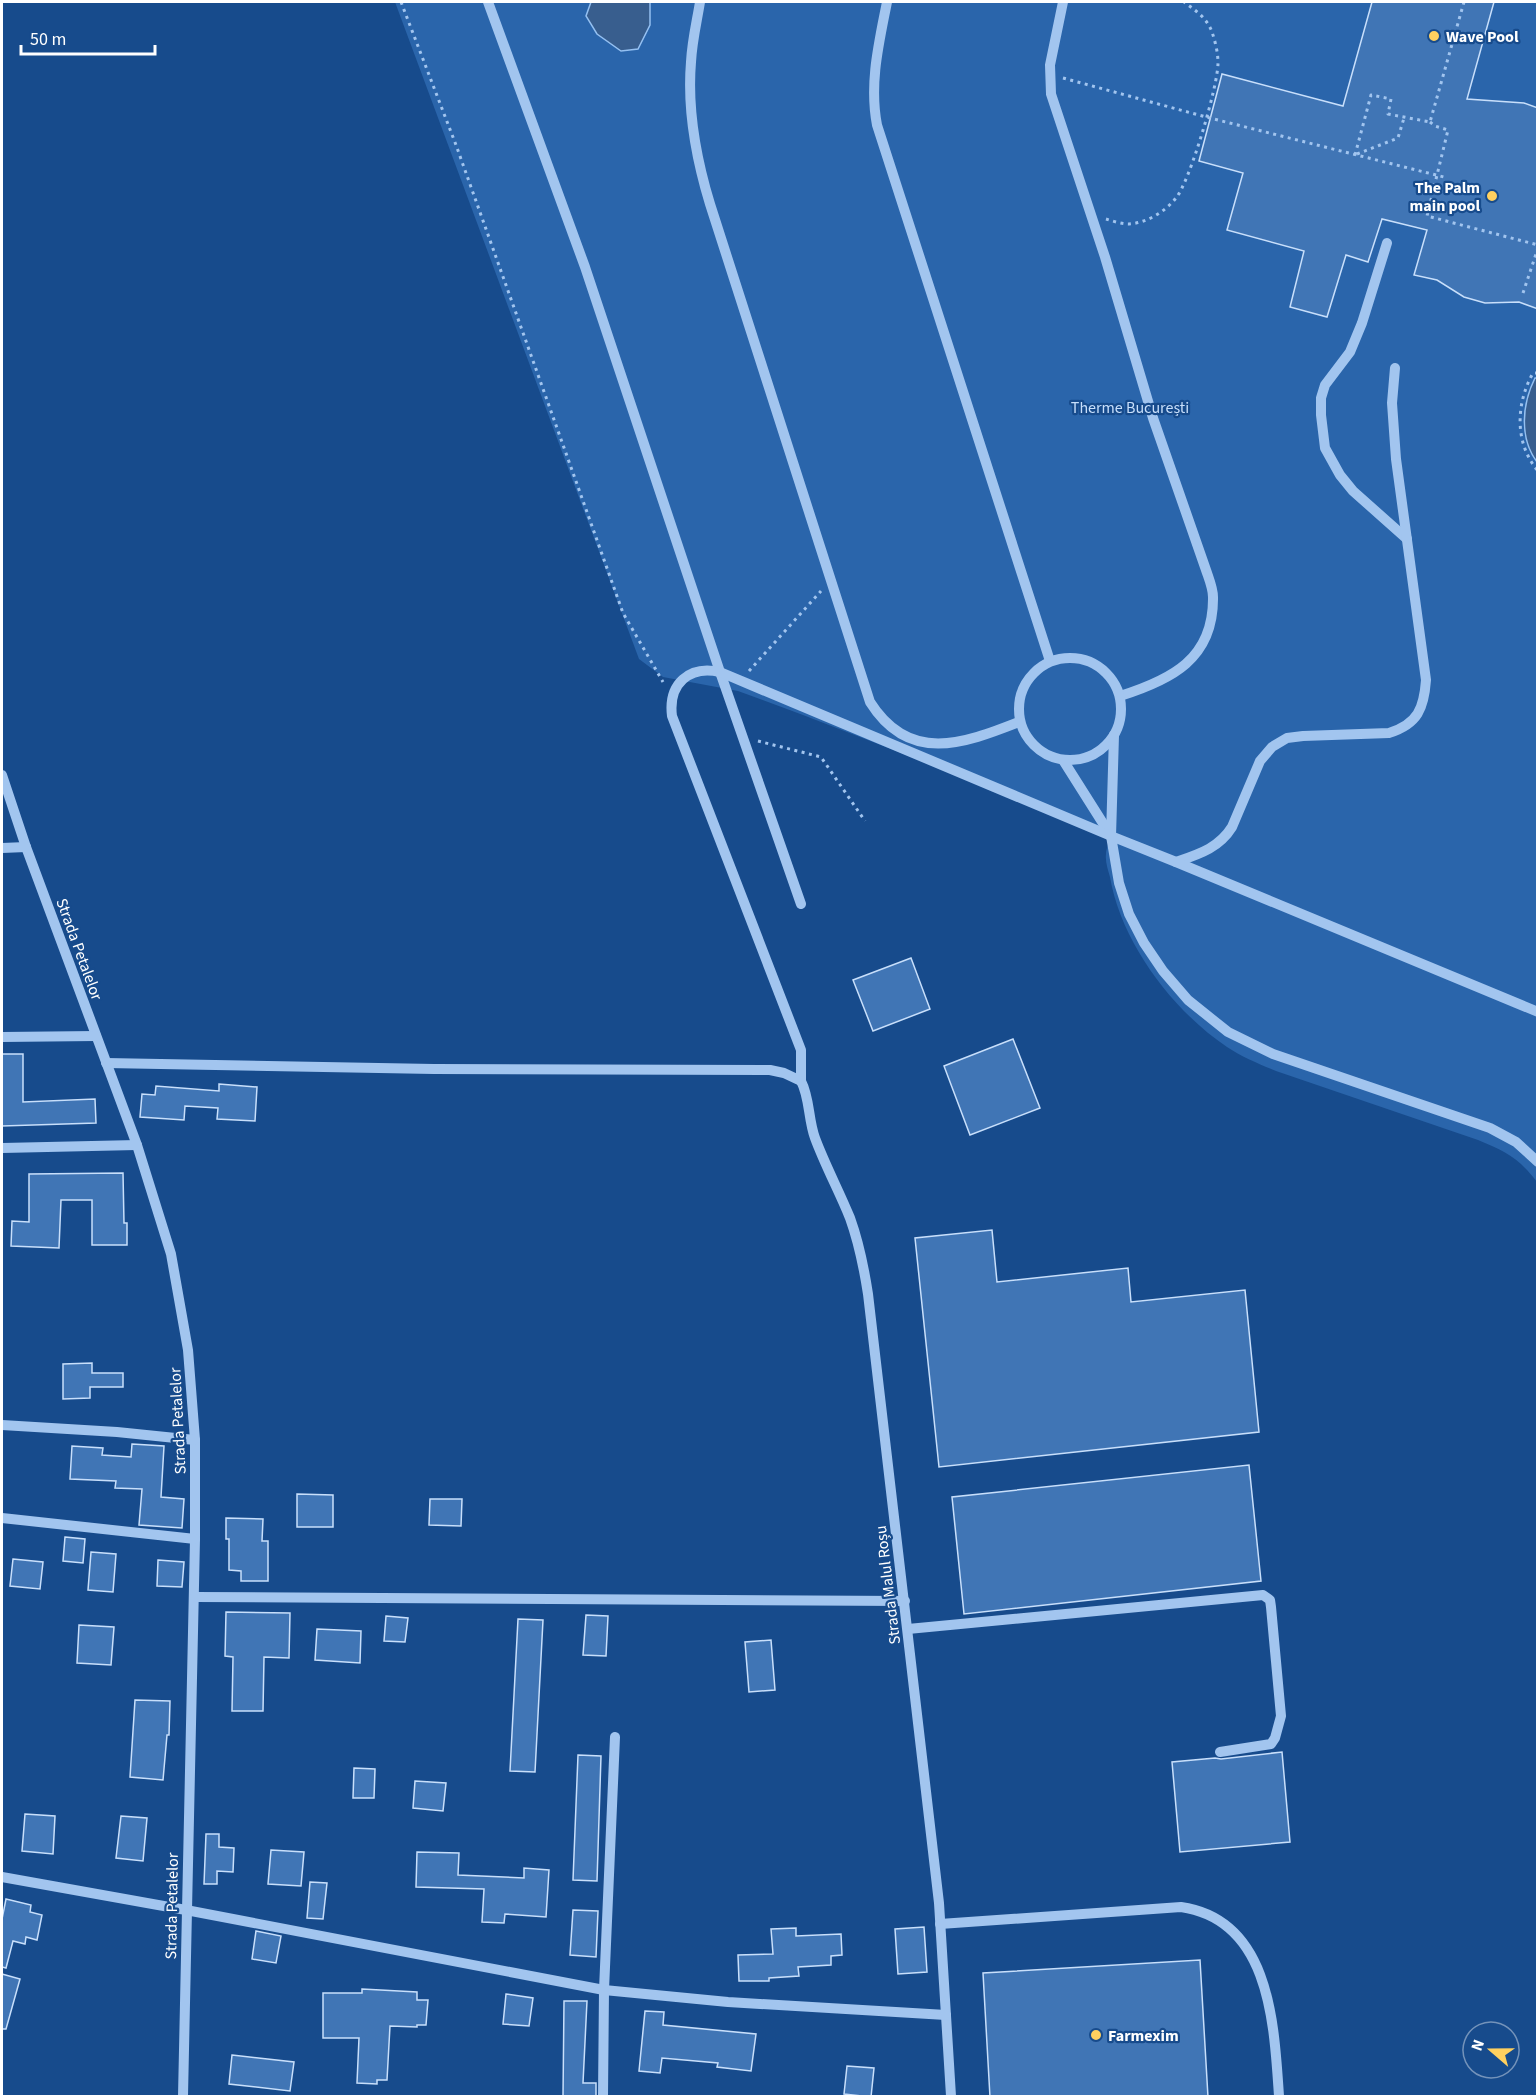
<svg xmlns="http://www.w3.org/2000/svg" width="1539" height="2098" font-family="'Source Sans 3',sans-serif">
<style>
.green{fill:#2a65ab}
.water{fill:#385e8e;stroke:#94c0f1;stroke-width:1.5}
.building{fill:#4075b5;stroke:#c8dffb;stroke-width:1.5}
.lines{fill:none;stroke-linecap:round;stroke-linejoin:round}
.path{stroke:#a2c5ef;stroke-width:3;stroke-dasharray:3 4.5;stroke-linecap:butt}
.minor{stroke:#a2c5ef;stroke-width:10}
.poi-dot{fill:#ffd05f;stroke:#174b8c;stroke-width:2}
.labels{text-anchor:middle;stroke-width:4.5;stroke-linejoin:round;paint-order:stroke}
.poi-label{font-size:16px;font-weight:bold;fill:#fff;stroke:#174b8c;text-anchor:start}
.park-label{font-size:16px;fill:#c8dffb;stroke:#174b8c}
.street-label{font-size:16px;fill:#fff;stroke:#174b8c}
</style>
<rect width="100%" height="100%" fill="#174b8c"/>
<!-- green -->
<path class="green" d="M395 2H1537V1182C1520 1159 1505 1151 1478 1140L1276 1071C1259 1064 1242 1057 1227 1047 1172 1010 1121 942 1110 877 1108 870 1105 861 1106 854 1106 849 1109 842 1111 837L1077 821 803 715 738 691 663 677 639 659Z"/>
<!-- water -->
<g class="water">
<polygon points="591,2 650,2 650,25 638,49 621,51 597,34 586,16"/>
<path d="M1535 378H1537V462C1519 438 1522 404 1535 378Z"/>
</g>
<!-- building -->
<g class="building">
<polygon points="1372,2 1494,2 1467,99 1524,103 1538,108 1538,309 1519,302 1485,303 1464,297 1437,280 1414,275 1427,230 1382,219 1368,262 1346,255 1327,317 1290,307 1304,251 1227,230 1243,173 1199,161 1222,74 1343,106"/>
<polygon points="911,958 930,1009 873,1031 853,980"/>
<polygon points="1013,1039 1040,1108 970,1135 944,1066"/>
<polygon points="2,1054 23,1054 23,1102 95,1099 96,1123 2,1126"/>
<polygon points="219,1084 257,1087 255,1121 217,1119 218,1108 185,1106 184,1120 140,1117 142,1094 155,1095 156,1086 219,1091"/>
<polygon points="123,1173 124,1223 127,1223 127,1245 92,1245 92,1200 61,1200 59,1248 11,1246 12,1221 29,1222 29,1174"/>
<polygon points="992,1230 997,1282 1128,1268 1131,1302 1245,1290 1259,1432 939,1467 915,1238"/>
<polygon points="92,1363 92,1373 123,1373 123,1387 90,1387 90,1398 63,1399 63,1364"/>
<polygon points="132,1444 164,1446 161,1497 184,1499 182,1528 139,1525 142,1489 115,1488 116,1481 70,1479 72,1446 103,1448 102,1455 131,1457"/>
<polygon points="1249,1465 1261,1581 964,1614 952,1497"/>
<polygon points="297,1494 333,1495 333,1527 297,1527"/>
<polygon points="430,1499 462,1499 461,1526 429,1525"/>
<polygon points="226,1518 263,1519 262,1541 268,1541 268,1581 241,1581 241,1571 229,1570 229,1539 226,1539"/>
<polygon points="65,1537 85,1539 83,1563 63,1561"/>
<polygon points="91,1552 116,1554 113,1592 88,1590"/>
<polygon points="13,1559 43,1562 40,1589 10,1586"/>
<polygon points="158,1560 184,1562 182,1587 157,1586"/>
<polygon points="226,1612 290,1613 289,1658 264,1657 263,1711 232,1711 233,1657 225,1656"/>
<polygon points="586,1615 608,1616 606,1656 583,1655"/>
<polygon points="386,1616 408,1618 405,1642 384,1641"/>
<polygon points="518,1619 543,1620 535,1772 510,1771"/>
<polygon points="79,1625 114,1627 111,1665 77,1663"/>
<polygon points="317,1629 361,1631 360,1663 315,1660"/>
<polygon points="771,1640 775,1690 749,1692 745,1642"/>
<polygon points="135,1700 170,1701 169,1735 167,1735 163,1780 130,1777"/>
<polygon points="1282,1752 1290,1842 1180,1852 1172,1762 1215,1758 1221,1759"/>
<polygon points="578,1755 601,1756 597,1881 573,1880"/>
<polygon points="354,1768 375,1769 374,1798 353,1798"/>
<polygon points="415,1781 446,1783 443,1811 413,1808"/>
<polygon points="25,1814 55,1816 53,1854 22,1851"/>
<polygon points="121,1816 147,1818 143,1861 116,1858"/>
<polygon points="206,1834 219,1834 219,1847 234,1848 233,1872 217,1871 217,1884 204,1884"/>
<polygon points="271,1850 304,1852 301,1886 268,1884"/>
<polygon points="417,1852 459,1853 458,1875 524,1878 524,1868 549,1870 546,1917 505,1914 504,1923 482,1922 484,1889 416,1887"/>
<polygon points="310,1882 327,1883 323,1919 307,1918"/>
<polygon points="6,1899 31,1905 30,1912 42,1915 37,1940 26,1937 25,1944 13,1941 6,1968 2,1967 2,1919"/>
<polygon points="573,1910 598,1911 596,1957 570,1955"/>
<polygon points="924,1927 927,1972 898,1974 895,1929"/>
<polygon points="796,1928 796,1936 841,1934 842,1955 831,1956 831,1965 798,1967 799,1976 769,1978 769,1981 739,1981 738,1955 773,1954 771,1929"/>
<polygon points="256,1931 281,1936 276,1963 252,1959"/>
<polygon points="1200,1960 1208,2097 990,2097 983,1973"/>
<polygon points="2,1974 20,1979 6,2029 2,2029"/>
<polygon points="362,1989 417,1992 417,2000 428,2000 426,2025 417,2025 417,2027 390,2026 387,2080 377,2080 377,2084 357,2083 359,2038 323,2038 323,1993 362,1993"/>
<polygon points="506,1994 533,1998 529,2026 503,2024"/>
<polygon points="564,2001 587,2001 583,2083 596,2083 596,2097 563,2097"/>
<polygon points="645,2011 664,2012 663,2025 756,2034 751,2071 717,2067 718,2063 662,2058 660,2073 639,2071"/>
<polygon points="232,2055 294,2062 290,2091 229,2084"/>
<polygon points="847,2066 874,2068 871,2097 844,2094"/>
</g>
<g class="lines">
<!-- path -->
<g class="path">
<polyline points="401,2 456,145 623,613 663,682"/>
<polyline points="1063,78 1206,117 1444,177"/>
<polyline points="1430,122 1435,126 1448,130 1427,216 1538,245"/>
<polyline points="1357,154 1398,138 1404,118"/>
<polyline points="1355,155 1371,95 1391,99 1388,114 1430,122 1464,2"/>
<path d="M1106 219C1113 221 1121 224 1129 224 1146 223 1165 212 1176 198 1190 181 1218 86 1218 63 1218 52 1215 41 1212 32 1207 18 1195 10 1184 2"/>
<polyline points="1523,293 1538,248"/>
<path d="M1538 373H1533C1516 403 1514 443 1538 471"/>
<polyline points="749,671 821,591"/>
<polyline points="758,741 821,757 865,821"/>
</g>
<!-- minor -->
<g class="minor">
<polyline points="488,2 585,267 720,672 801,904"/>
<path d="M700 2C697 21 692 41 691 62 687 110 696 158 710 204L870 702C909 764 963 744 1019 722"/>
<path d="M887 2C879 43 869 83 877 125L1050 661"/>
<path d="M1063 2 1050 65 1051 94 1105 257 1153 418 1206 570C1209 579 1213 588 1213 597 1214 659 1171 680 1120 696"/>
<polyline points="1387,243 1362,323 1350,352 1325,385 1321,398 1321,415 1325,448 1340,475 1353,491 1407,539"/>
<circle cx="1070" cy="709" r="51"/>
<polyline points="1114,735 1111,836 1119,883 1129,914 1144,943 1163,971 1188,1000 1228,1032 1273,1054 1490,1128 1516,1142 1538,1162"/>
<polyline points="1063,760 1111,836"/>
<polyline points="2,775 26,847 137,1145 171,1254 188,1350 195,1440 195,1539 183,2096"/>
<polyline points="2,848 26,847"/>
<path d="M1176 862C1199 854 1219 848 1232 827L1260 761 1272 747 1287 738 1303 736 1389 733C1418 724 1424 708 1426 680L1396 459 1392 403 1395 368"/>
<polyline points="2,1037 96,1036"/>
<polyline points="106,1063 434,1069 770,1070 784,1073 801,1081"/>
<path d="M801 1081V1050L672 716C668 684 689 665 720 672L1111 836 1176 862 1538 1012"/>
<path d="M801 1081C810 1098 808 1119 815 1138 825 1165 839 1191 850 1218 859 1243 864 1268 868 1294L939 1903 951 2096"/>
<polyline points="2,1148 137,1145"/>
<polyline points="2,1425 117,1432 195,1440"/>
<polyline points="2,1518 195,1539"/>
<polyline points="195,1597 905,1601"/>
<polyline points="908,1629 1263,1595 1270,1600 1271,1607 1281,1716 1275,1738 1271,1744 1220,1752"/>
<polyline points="2,1877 186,1910 604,1990 728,2002 946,2015"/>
<path d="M940 1924 1181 1907C1271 1920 1274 2025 1279 2096"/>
<polyline points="603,2096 604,1990 615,1737"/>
</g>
</g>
<!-- markers -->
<g class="poi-dot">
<circle cx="1434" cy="36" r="6"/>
<circle cx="1492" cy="196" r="6"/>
<circle cx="1096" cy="2035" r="6"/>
</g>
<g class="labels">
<!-- poi labels -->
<g class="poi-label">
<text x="1446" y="42">Wave Pool</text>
<text x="1480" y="193" text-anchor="end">The Palm<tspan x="1480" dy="18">main pool</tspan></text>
<text x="1108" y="2041">Farmexim</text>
</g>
<!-- park labels -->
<g class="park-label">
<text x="1130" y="413">Therme București</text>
</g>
<!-- street labels -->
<g class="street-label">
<text transform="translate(80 949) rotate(70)" y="6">Strada Petalelor</text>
<text transform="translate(177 1421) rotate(-93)" y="6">Strada Petalelor</text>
<text transform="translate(887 1585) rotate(-97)" y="6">Strada Malul Roșu</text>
<text transform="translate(171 1906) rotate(-89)" y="6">Strada Petalelor</text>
</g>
</g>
<!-- border -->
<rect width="1539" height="2098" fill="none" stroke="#ffffff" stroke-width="6"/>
<!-- north arrow -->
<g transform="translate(1491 2050) rotate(290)"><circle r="28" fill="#174b8c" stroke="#7493ba" stroke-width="1.5"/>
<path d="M0-4.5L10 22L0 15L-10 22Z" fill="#ffd05f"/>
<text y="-9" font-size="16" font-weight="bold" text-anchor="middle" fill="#ffffff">N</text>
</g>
<!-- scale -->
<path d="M21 45v9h134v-9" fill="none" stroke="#ffffff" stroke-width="3"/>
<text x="30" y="45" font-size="18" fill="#ffffff" stroke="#174b8c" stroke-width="4.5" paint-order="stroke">50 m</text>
</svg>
